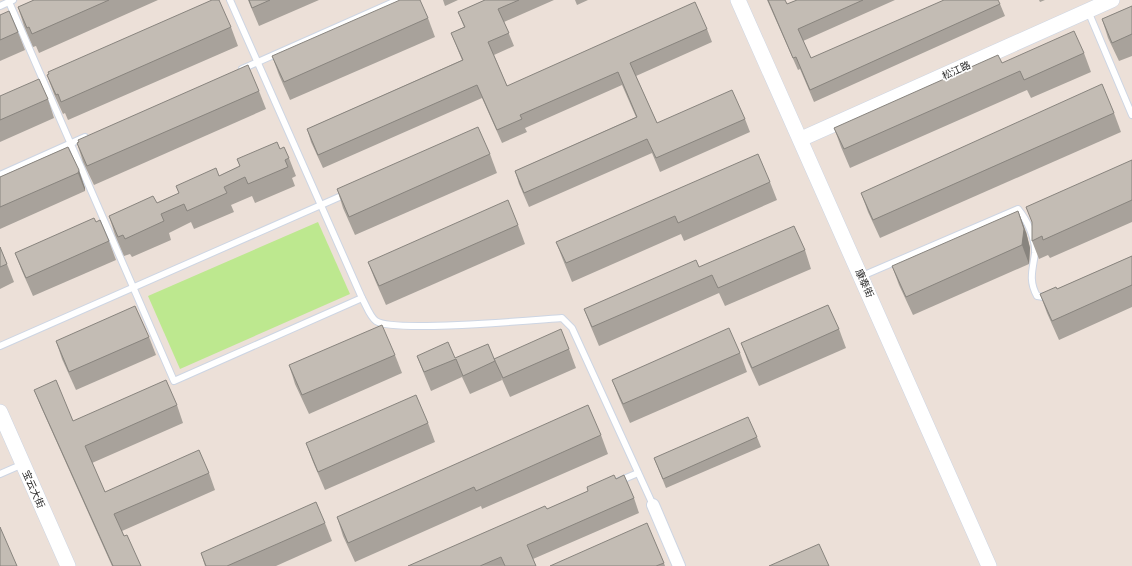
<svg xmlns="http://www.w3.org/2000/svg" width="1132" height="566" font-family="'Asap Condensed','Noto Sans SC',sans-serif">
<style>
.green{fill:#bde88f}
.lines{fill:none;stroke-linecap:round;stroke-linejoin:round}
.service-casing{stroke:#cdd5e3;stroke-width:8}
.minor-casing{stroke:#cdd5e3;stroke-width:14}
.tertiary-casing{stroke:#cdd5e3;stroke-width:16}
.service{stroke:#fff;stroke-width:6}
.minor{stroke:#fff;stroke-width:12}
.tertiary{stroke:#fff;stroke-width:15}
.wall{fill:#a8a29b}
.shaded-wall{fill:#88847e}
.building{fill:#c3bcb4;stroke:#88847e}
.labels{text-anchor:middle;stroke-width:3.5;stroke-linejoin:round;paint-order:stroke}
.street-label{font-size:10px;fill:#282828;stroke:#fff}
</style>
<rect width="100%" height="100%" fill="#ece0d8"/>
<!-- green -->
<polygon class="green" points="318,222 350,294 180,369 148,296"/>
<g class="lines">
<!-- service casing -->
<g class="service-casing">
<g id="service">
<path d="M230 0 362 298C366 305 370 317 376 321 393 333 533 320 562 318L572 328 653 505"/>
<polyline points="9,2 174,381 362,298"/>
<polyline points="0,6 13,0"/>
<polyline points="1088,11 1132,115"/>
<polyline points="242,69 398,0"/>
<polyline points="0,175 85,137"/>
<path d="M862 276 1018 209C1027 220 1036 239 1035 253 1033 269 1028 280 1037 296L1044 297 1048 296"/>
<polyline points="0,346 346,194"/>
<polyline points="0,474 23,464"/>
<polyline points="619,481 638,473"/>
</g>
</g>
<!-- minor casing -->
<g class="minor-casing">
<polyline id="minor" points="653,505 679,566"/>
</g>
<!-- tertiary casing -->
<g class="tertiary-casing">
<g id="tertiary">
<polyline points="738,0 989,566"/>
<polyline points="801,139 1112,0"/>
<polyline points="0,412 68,566"/>
</g>
</g>
<!-- service -->
<use href="#service" class="service"/>
<!-- minor -->
<use href="#minor" class="minor"/>
<!-- tertiary -->
<use href="#tertiary" class="tertiary"/>
</g>
<!-- wall -->
<g class="wall">
<polygon points="34,0 158,0 39,53 36,46 33,47 24,26 18,7"/>
<polygon points="248,0 319,0 259,26"/>
<polygon points="443,0 458,0 445,6"/>
<polygon points="485,0 554,0 504,22 514,46 494,55 507,86 707,29 712,42 636,76 657,123 745,119 750,132 660,172 652,153 529,207 519,184 515,171 636,117 622,85 525,128 527,132 502,143 482,98 323,168 311,142 307,129 462,60 451,33 464,27 458,12"/>
<polygon points="575,0 588,0 577,5"/>
<polygon points="767,0 785,0 787,4 797,0 895,0 803,41 811,58 1000,4 1005,16 814,102 800,69 798,70"/>
<polygon points="1039,0 1045,0 1040,2"/>
<polygon points="1132,6 1132,56 1119,61 1108,38 1102,19"/>
<polygon points="0,15 18,32 25,50 0,61"/>
<polygon points="428,18 435,37 290,100 279,75 272,56"/>
<polygon points="231,27 238,46 68,120 65,113 63,114 54,94 47,75"/>
<polygon points="1084,53 1091,72 1031,98 1027,90 850,168 841,147 834,128 1002,63"/>
<polygon points="259,91 266,109 94,185 83,162 77,143"/>
<polygon points="0,96 48,99 54,118 0,142"/>
<polygon points="1114,113 1121,132 880,238 868,212 861,193"/>
<polygon points="68,147 85,188 85,191 0,229 0,177"/>
<polygon points="490,154 497,173 355,235 343,208 337,189"/>
<polygon points="289,158 296,176 292,178 295,186 255,203 252,196 231,205 234,212 194,229 191,222 169,233 171,240 132,257 130,254 124,256 115,235 109,216 157,203 179,193 176,186 219,176 240,166 237,159"/>
<polygon points="1132,160 1132,222 1050,258 1048,255 1039,259 1032,241"/>
<polygon points="770,182 777,200 684,241 681,234 572,282 563,260 556,242"/>
<polygon points="96,222 109,241 116,260 33,296 22,271 15,253"/>
<polygon points="518,225 525,244 386,305 375,280 368,262"/>
<polygon points="1026,232 1030,248 1029,264 913,315 899,285 892,266"/>
<polygon points="0,247 7,264 14,282 0,289"/>
<polygon points="805,250 811,269 725,306 719,293 599,346 591,327 584,309 699,267"/>
<polygon points="1132,256 1132,307 1059,340 1047,313 1040,294 1057,289"/>
<polygon points="839,329 846,348 759,386 748,362 741,343"/>
<polygon points="149,337 156,355 76,390 62,359 56,341"/>
<polygon points="569,349 576,368 510,397 501,377 502,380 470,394 462,377 431,391 424,374 417,356 455,358 495,361"/>
<polygon points="740,353 747,372 630,423 619,398 612,380"/>
<polygon points="395,355 402,373 309,414 295,384 289,365"/>
<polygon points="34,390 73,421 177,405 183,423 92,463 105,492 209,473 215,490 122,531 124,536 141,566 112,566 41,407"/>
<polygon points="428,423 435,442 325,490 313,462 306,443"/>
<polygon points="601,435 608,454 482,509 481,506 355,562 343,536 337,517"/>
<polygon points="757,437 761,447 666,488 654,458"/>
<polygon points="616,479 634,498 639,513 533,559 536,566 408,566 547,509"/>
<polygon points="325,523 332,541 276,566 205,566 201,553"/>
<polygon points="664,563 665,566 550,566"/>
</g>
<!-- shaded-wall -->
<g class="shaded-wall">
<polygon points="79,170 85,188 85,191 78,173"/>
<polygon points="1019,213 1026,232 1030,248 1029,264 1022,245"/>
</g>
<!-- building -->
<g class="building">
<polygon points="34,0 109,0 32,34 29,27 27,28 18,7"/>
<polygon points="212,0 219,0 231,27 61,102 58,94 56,95 47,75 49,74 48,72"/>
<polygon points="249,0 270,0 252,8"/>
<polygon points="400,0 420,0 428,18 284,82 272,56"/>
<polygon points="485,0 519,0 498,9 509,33 488,42 507,86 695,2 707,29 630,63 657,123 732,90 745,119 656,158 647,139 524,193 515,171 637,117 618,72 520,115 522,119 497,130 477,85 318,155 307,129 463,60 451,33 465,27 458,12"/>
<polygon points="768,0 785,0 787,4 797,0 863,0 798,29 811,58 944,0 998,0 1000,4 810,90 796,57 793,58"/>
<polygon points="1132,6 1132,34 1112,43 1102,19"/>
<polygon points="9,11 18,32 0,40 0,15"/>
<polygon points="1074,31 1084,53 1024,80 1020,71 844,149 834,128 998,55 1002,63"/>
<polygon points="248,65 259,91 87,166 77,143 79,142 78,140"/>
<polygon points="39,79 48,99 0,120 0,96"/>
<polygon points="1102,84 1114,113 873,220 861,193"/>
<polygon points="478,127 490,154 349,217 337,189"/>
<polygon points="277,142 280,149 284,147 289,158 285,160 288,167 248,184 245,177 224,187 227,193 187,211 184,204 161,214 164,221 125,239 123,235 118,237 109,216 153,196 157,203 179,193 176,186 216,168 219,176 240,166 237,159"/>
<polygon points="68,147 79,170 78,173 0,207 0,177"/>
<polygon points="758,154 770,182 678,223 675,216 566,263 556,242"/>
<polygon points="1132,160 1132,200 1043,240 1042,236 1032,241 1032,222 1026,207"/>
<polygon points="508,200 518,225 379,286 368,262"/>
<polygon points="1018,211 1024,229 1022,245 906,297 892,266"/>
<polygon points="94,218 96,222 100,220 109,241 26,278 15,253"/>
<polygon points="794,226 805,250 718,288 712,275 592,327 584,309 696,260 699,267"/>
<polygon points="0,247 7,264 0,267"/>
<polygon points="1132,256 1132,285 1052,321 1040,294 1056,287 1057,289"/>
<polygon points="828,305 839,329 752,368 741,343"/>
<polygon points="135,306 149,337 69,372 56,341"/>
<polygon points="382,325 395,355 302,395 289,365"/>
<polygon points="729,328 740,353 623,404 612,380"/>
<polygon points="561,329 569,349 503,378 494,359"/>
<polygon points="448,342 455,358 488,344 495,361 463,376 456,359 424,372 417,356"/>
<polygon points="56,380 73,421 166,380 177,405 85,446 105,492 199,450 209,473 114,514 124,536 127,535 141,566 113,566 34,390"/>
<polygon points="416,395 428,423 318,472 306,443"/>
<polygon points="588,405 601,435 476,491 474,487 348,543 337,517"/>
<polygon points="748,417 757,437 663,479 654,458"/>
<polygon points="614,475 616,479 624,475 634,498 527,545 536,566 505,566 501,557 480,566 408,566 545,506 547,509 588,491 587,487"/>
<polygon points="316,502 325,523 227,566 206,566 201,553"/>
<polygon points="647,523 664,563 656,566 550,566"/>
<polygon points="0,527 17,566 0,566"/>
<polygon points="819,544 829,566 769,566"/>
</g>
<g class="labels">
<!-- street labels -->
<g class="street-label">
<text transform="translate(956 70) rotate(-24)" y="4">松江路</text>
<text transform="translate(865 283) rotate(66)" y="4">康泰街</text>
<text transform="translate(34 489) rotate(66)" y="4">宝云大街</text>
</g>
</g>
</svg>
